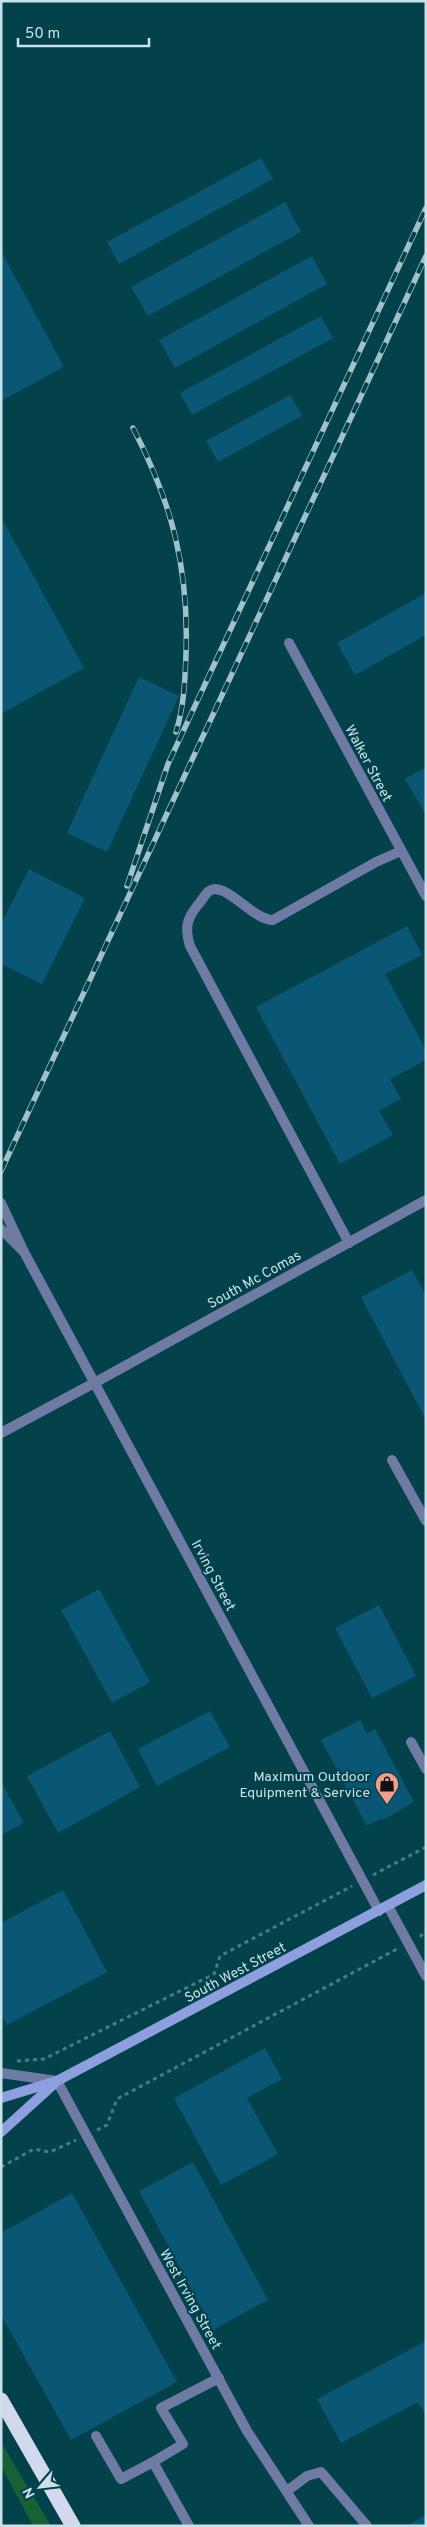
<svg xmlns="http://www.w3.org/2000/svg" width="427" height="2527" font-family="Overpass,sans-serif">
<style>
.green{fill:#186134}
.building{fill:#0a5775}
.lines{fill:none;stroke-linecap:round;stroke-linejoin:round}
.path{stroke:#497b83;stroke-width:3;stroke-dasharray:4 4;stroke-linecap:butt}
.lane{stroke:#6f7ba3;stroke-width:10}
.street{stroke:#6f7ba3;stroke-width:10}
.secondary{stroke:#8d9fde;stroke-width:10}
.highway{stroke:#d3d9ed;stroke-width:15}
.rail-casing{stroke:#a0c1c8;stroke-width:5.5}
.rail{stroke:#03414b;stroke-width:4;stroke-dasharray:11;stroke-linecap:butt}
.labels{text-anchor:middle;stroke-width:4;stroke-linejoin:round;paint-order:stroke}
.street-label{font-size:14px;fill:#c8e2e8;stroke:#03414b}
.poi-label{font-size:14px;fill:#c8e2e8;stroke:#03414b;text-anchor:end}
</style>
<rect width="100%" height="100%" fill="#03414b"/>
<!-- green -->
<polygon class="green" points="1,2442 51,2526 33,2526 1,2466"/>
<!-- building -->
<g class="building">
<polygon points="261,158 273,179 119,264 107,242"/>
<polygon points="285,202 301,232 148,316 131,287"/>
<polygon points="1,251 64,367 1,401"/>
<polygon points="312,256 327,284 175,368 159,340"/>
<polygon points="321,316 333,338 192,415 180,393"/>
<polygon points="290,395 302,416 218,462 206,441"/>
<polygon points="1,517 84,668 1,714"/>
<polygon points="426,593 426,635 355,675 337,643"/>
<polygon points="139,677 179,696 107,852 67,833"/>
<polygon points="426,767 426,815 405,779"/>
<polygon points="29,869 85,898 42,984 1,964 1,924"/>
<polygon points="407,926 422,955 385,974 426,1050 426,1060 390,1079 401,1099 379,1111 393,1135 340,1164 256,1007"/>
<polygon points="412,1270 426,1296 426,1420 361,1297"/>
<polygon points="99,1589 150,1682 112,1703 61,1610"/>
<polygon points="379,1605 416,1676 372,1698 335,1628"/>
<polygon points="210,1711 230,1747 157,1786 138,1749"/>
<polygon points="360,1720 367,1734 375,1729 414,1802 383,1820 382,1818 367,1826 321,1740"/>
<polygon points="110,1731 140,1787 58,1833 27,1776"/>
<polygon points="1,1782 24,1823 1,1835"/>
<polygon points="63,1890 107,1972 7,2025 1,2014 1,1923"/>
<polygon points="265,2048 282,2079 247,2098 278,2154 221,2185 174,2098"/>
<polygon points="193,2162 268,2300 213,2330 139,2191"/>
<polygon points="72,2193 177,2382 71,2440 1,2315 1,2233"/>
<polygon points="426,2341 426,2416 418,2402 341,2443 317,2399"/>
<polygon points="426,2515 426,2526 406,2526"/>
</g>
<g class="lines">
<!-- path -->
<g class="path">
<polyline points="373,1875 426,1847"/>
<polyline points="420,1937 426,1930"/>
<polyline points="17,2061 44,2059 214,1974 220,1956 352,1886"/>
<polyline points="97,2130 107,2125 117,2099 397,1949"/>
<polyline points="1,2167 34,2149 50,2152 76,2140"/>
</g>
<!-- lane -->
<g class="lane">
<polyline points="1,1203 24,1252 1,1229"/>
<path d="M349 1243 190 946C185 929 186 920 197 906 201 902 205 894 209 891 225 880 252 920 273 920L376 862 401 851"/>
<polyline points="1,1433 96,1382"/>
<polyline points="392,1460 426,1521"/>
<polyline points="411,1742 426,1769"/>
<polyline points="388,1906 426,1976"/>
<polyline points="96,2436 121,2479 153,2462"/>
<polyline points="287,2491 307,2476 321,2472 367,2526"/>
<polyline points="189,2526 153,2462 183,2444 161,2408 219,2378"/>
</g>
<!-- street -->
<g class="street">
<polyline points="289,643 426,896"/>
<polyline points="24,1252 379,1911"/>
<polyline points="96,1382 426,1200"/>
<polyline points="1,2073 57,2081 247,2431 309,2526"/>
</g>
<!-- secondary -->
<g class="secondary">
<polyline points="1,2098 57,2081 426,1885"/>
<polyline points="1,2132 54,2084"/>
</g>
<!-- highway -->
<polyline class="highway" points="1,2400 73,2526"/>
<!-- rail casing -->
<g class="rail-casing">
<g id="rail">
<path d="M133 428C172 503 189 568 186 654 185 681 184 706 176 732"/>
<polyline points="127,886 168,764 426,208"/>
<polyline points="1,1171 426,256"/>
</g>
</g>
<!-- rail -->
<use href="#rail" class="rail"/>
</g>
<!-- icons -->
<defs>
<g id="shop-pin" transform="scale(1.25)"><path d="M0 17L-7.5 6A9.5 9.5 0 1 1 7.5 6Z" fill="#f49d8c" stroke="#03414b"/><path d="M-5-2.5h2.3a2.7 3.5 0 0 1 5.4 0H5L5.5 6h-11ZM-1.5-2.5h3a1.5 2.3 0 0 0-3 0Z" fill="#111"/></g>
</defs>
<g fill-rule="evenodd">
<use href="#shop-pin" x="387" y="1784"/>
</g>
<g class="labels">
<!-- street labels -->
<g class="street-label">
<text transform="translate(369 763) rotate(62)" y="5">Walker Street</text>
<text transform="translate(254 1279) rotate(-29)" y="5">South Mc Comas</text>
<text transform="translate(214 1575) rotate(62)" y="5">Irving Street</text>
<text transform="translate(235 1972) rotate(-28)" y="5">South West Street</text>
<text transform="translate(191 2299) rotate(61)" y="5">West Irving Street</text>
</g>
<!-- poi labels -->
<g class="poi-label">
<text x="370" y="1781">Maximum Outdoor<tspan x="370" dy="16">Equipment &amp; Service</tspan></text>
</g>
</g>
<!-- border -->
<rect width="427" height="2527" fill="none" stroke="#c8e2e8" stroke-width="5"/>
<!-- north arrow -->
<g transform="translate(40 2487) rotate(242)" stroke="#03414b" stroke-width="4" paint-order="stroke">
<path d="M0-4L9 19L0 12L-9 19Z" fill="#c8e2e8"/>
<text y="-8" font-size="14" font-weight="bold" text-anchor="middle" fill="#c8e2e8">N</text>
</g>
<!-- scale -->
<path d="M18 38v8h131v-8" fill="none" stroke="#c8e2e8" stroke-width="2.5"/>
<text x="25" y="38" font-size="15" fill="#c8e2e8" stroke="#03414b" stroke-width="4" paint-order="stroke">50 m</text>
</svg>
